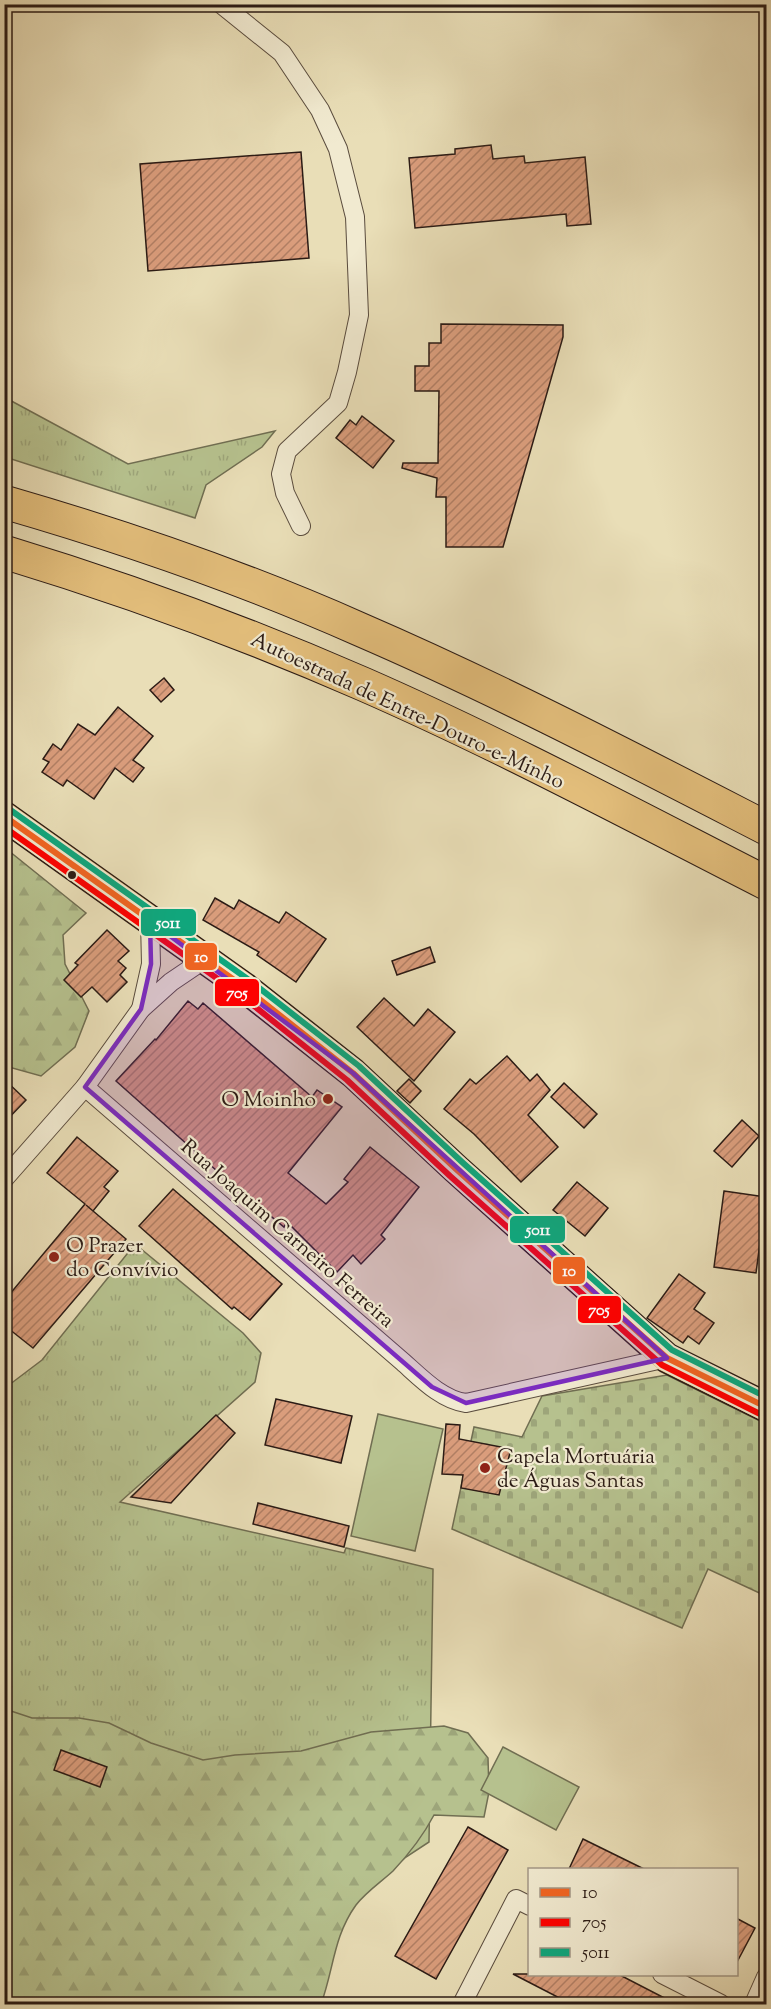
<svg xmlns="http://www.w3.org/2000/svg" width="771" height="2009" font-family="'Sorts Mill Goudy',serif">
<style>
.grass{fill:url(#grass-tufts);stroke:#706e52;stroke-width:1.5}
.forest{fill:url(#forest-firs);stroke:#706e52;stroke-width:1.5}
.cemetery{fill:url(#cemetery-stones);stroke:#706e52;stroke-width:1.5}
.green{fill:#b6c18e;stroke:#706e52;stroke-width:1.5}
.building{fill:url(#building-hatch);stroke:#2b1b15;stroke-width:1.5}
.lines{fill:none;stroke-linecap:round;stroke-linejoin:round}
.minor-casing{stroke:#5a4c3e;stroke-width:20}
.primary-casing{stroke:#2b1b15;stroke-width:31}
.motorway-casing{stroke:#2b1b15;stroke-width:35}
.minor{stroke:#f1ead0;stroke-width:18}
.primary{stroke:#e4bf7c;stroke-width:28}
.motorway{stroke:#e4bf7c;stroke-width:33}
.bus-1-casing{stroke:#f1ead0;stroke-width:10}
.bus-2-casing{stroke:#f1ead0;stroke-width:10}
.bus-3-casing{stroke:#f1ead0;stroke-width:10}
.bus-1{stroke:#f26522;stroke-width:6}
.bus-2{stroke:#f00;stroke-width:6}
.bus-3{stroke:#0fa77d;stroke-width:6}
.marked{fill:#7b2cbf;fill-opacity:0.2;stroke:#7b2cbf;stroke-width:4.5;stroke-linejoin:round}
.bus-dot{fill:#2b1b15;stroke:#f1ead0;stroke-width:2}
.poi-dot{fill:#8f2418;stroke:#f1ead0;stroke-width:2}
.labels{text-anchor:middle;stroke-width:4.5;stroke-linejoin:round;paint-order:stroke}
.street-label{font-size:21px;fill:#2b1b15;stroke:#f1ead0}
.poi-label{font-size:21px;fill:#2b1b15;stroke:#f1ead0;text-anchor:start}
.line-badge{stroke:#f1ead0;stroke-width:2}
.badge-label{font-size:16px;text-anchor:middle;font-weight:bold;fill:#fff}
</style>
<defs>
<pattern id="grass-tufts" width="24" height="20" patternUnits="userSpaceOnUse" patternTransform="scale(1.5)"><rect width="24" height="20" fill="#b6c18e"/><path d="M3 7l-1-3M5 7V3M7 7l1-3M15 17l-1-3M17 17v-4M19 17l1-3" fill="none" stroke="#9da57a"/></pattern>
<pattern id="forest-firs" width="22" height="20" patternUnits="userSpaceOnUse" patternTransform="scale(1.5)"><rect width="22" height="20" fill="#b6c18e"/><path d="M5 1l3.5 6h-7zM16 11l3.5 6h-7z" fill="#9da57a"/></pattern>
<pattern id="cemetery-stones" width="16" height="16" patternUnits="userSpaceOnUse" patternTransform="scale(1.5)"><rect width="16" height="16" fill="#b6c18e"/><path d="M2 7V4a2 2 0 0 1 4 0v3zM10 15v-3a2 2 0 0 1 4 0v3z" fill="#9da57a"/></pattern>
<pattern id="building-hatch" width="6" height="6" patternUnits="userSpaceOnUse" patternTransform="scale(1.5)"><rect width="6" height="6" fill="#da9d7c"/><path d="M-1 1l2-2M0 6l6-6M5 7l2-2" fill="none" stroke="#b17f64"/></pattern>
</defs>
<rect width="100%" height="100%" fill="#e9deb7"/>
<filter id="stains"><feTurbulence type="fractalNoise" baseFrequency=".00333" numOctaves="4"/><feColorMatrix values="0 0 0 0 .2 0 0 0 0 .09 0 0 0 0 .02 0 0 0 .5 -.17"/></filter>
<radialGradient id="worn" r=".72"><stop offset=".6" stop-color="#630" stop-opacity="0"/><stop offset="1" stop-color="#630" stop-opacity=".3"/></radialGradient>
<!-- grass -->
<g class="grass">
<polygon points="4,397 128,464 275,431 262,447 206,485 195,518 5,457"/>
<polygon points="135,1244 243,1333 261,1353 255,1382 120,1502 344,1553 346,1548 433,1569 429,1842 406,1857 341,1915 5,2004 5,1388 42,1360"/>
</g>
<!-- forest -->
<g class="forest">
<polygon points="4,847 86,913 63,935 65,964 89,1011 75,1047 41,1076 5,1066"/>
<path d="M5 1709 32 1718H79L109 1723 151 1743 203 1760 235 1755 301 1751 371 1732 444 1726 468 1733 488 1758 489 1792 484 1817 434 1815C423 1836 409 1854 393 1871 381 1882 366 1892 356 1905 333 1937 334 1969 321 2004H5Z"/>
</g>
<!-- cemetery -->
<polygon class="cemetery" points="667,1375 766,1424 766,1596 708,1569 682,1628 452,1529 474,1427 522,1437 542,1396"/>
<!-- green -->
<g class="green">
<polygon points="378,1414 443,1429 415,1551 351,1536"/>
<polygon points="503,1747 579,1787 556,1830 481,1790"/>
</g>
<!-- building -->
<g class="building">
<polygon points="491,145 493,159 524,156 525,163 585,157 591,224 567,226 566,214 415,228 409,158 455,154 455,149"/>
<polygon points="301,152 309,258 148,271 140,164"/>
<polygon points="441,324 563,325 563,337 503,547 446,547 446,497 436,497 437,478 402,468 403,463 438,463 439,391 415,391 415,366 429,366 429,343 441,343"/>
<polygon points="362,416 394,441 373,468 336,438 350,420 356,425"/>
<polygon points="164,678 174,690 161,702 150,690"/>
<polygon points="118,707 153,736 133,760 144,768 133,782 115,768 94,799 67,780 63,786 42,772 49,762 43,759 53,744 61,750 78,724 95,735"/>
<polygon points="215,898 234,909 239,900 279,923 286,912 326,939 296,982 257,955 259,952 203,920"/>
<polygon points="107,930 129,951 118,961 126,968 120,975 127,982 107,1002 92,987 81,997 64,980 78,965 75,963"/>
<polygon points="430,947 435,962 397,975 392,961"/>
<polygon points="384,998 414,1026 428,1009 455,1032 414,1081 357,1027"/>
<polygon points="188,1001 198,1009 203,1003 312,1097 317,1090 342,1107 288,1173 326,1204 348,1182 344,1179 370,1147 419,1187 381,1235 385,1239 361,1264 353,1255 337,1272 287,1222 284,1227 226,1179 116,1081 155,1039 156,1040"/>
<polygon points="507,1056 530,1081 537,1074 550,1090 528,1115 558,1147 521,1182 474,1134 444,1109 470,1079 476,1084"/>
<polygon points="4,1079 26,1100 4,1123"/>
<polygon points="409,1079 421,1091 410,1103 397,1091"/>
<polygon points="564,1083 597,1114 584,1128 551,1097"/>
<polygon points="742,1120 759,1136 732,1167 714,1151"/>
<polygon points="77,1137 118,1171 104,1187 109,1191 93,1211 86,1205 126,1239 33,1348 4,1325 4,1301 85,1204 47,1173"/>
<polygon points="577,1182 608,1208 585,1236 553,1210"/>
<polygon points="173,1189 282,1284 250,1320 234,1307 232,1309 139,1226"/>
<polygon points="724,1191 766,1197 756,1273 714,1267"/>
<polygon points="679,1274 705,1293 694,1309 714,1323 699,1344 688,1336 683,1343 647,1318"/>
<polygon points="276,1399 352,1416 341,1463 265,1445"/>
<polygon points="216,1415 235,1433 171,1503 131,1497"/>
<polygon points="446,1424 460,1425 459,1439 511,1449 499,1495 461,1488 463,1475 442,1474"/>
<polygon points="258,1503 349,1526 344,1547 253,1524"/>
<polygon points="61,1750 107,1767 100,1787 54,1770"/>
<polygon points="468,1827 508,1850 436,1979 395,1956"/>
<polygon points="583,1839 644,1869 569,1869"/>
<polygon points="736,1918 755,1928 736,1964"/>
<polygon points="513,1974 618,1974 676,2004 571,2004"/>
</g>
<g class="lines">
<!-- minor casing -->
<g class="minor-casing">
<g id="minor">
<polyline points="221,4 282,53 320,110 338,149 355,217 359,315 347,372 338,403 287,451 281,474 285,493 301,526"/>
<polyline points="150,921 151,964 141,1009 171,982 205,959"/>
<path d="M85 1087 403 1362C421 1378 442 1400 466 1403L667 1358"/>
<polyline points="4,1179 85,1087 141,1009"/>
<polyline points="662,1974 721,2004"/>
<polyline points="462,2004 516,1899 530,1906"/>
<polyline points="754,2004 766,1977"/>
</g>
</g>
<!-- primary casing -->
<g class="primary-casing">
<polyline id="primary" points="4,816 244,987 353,1073 456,1169 667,1358 766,1407"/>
</g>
<!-- motorway casing -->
<g class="motorway-casing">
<g id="motorway">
<path d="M4 502C125 537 244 578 359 629 498 689 632 759 766 828"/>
<path d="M4 552C126 589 246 633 363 684 500 744 633 815 766 883"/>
</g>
</g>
<!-- minor -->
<use href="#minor" class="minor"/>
<!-- primary -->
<use href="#primary" class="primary"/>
<!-- motorway -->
<use href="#motorway" class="motorway"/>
<!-- bus-1 casing -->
<g class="bus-1-casing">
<polyline id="bus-1" points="4,816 244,987 353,1073 456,1169 667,1358 766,1407"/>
</g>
<!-- bus-2 casing -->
<g class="bus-2-casing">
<polyline id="bus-2" points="4,827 239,994 347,1080 450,1176 662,1365 762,1415"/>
</g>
<!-- bus-3 casing -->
<g class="bus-3-casing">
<polyline id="bus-3" points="9,809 249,980 359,1066 462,1162 672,1350 766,1397"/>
</g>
<!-- bus-1 -->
<use href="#bus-1" class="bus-1"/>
<!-- bus-2 -->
<use href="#bus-2" class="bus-2"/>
<!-- bus-3 -->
<use href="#bus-3" class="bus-3"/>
</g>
<!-- marked area -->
<path class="marked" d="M150 921 353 1073 667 1358 466 1403 432 1387 85 1087 141 1009 151 964Z"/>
<!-- markers -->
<circle class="bus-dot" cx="72" cy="875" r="5"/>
<g class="poi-dot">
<circle cx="328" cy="1099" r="6"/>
<circle cx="54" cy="1257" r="6"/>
<circle cx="485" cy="1468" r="6"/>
</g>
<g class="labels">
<!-- street labels -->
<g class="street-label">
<text transform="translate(408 710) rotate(25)" y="7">Autoestrada de Entre-Douro-e-Minho</text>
<text transform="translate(288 1233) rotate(41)" y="7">Rua Joaquim Carneiro Ferreira</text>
</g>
<!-- poi labels -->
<g class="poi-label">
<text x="316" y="1106" text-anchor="end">O Moinho</text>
<text x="66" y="1252">O Prazer<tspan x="66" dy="24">do Convívio</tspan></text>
<text x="497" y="1463">Capela Mortuária<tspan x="497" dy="24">de Águas Santas</tspan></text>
</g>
</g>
<g class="line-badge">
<rect x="140" y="908" width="57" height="29" rx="6" fill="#0fa77d"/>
<rect x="184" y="942" width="34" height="29" rx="6" fill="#f26522"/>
<rect x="214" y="978" width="46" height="29" rx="6" fill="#f00"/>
<rect x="509" y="1215" width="57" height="29" rx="6" fill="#0fa77d"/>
<rect x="552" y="1256" width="34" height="29" rx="6" fill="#f26522"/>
<rect x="577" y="1295" width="45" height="29" rx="6" fill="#f00"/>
</g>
<g class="badge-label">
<text x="168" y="928">5011</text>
<text x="201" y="962">10</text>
<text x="237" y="998">705</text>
<text x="538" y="1235">5011</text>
<text x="569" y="1276">10</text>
<text x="599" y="1315">705</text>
</g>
<!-- margin -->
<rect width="771" height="2009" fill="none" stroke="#e9deb7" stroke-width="24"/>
<rect x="6" y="6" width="759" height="1997" fill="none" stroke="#2b1b15" stroke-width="3"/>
<rect x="12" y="12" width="747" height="1985" fill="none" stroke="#2b1b15" stroke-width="1.5"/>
<!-- legend -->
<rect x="528" y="1868" width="210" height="108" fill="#f1ead0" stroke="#a29785" stroke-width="1.5"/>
<rect x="540" y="1888" width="30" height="9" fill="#f26522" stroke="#a29785" stroke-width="1.5"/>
<text x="582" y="1898" font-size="18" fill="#2b1b15">10</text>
<rect x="540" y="1918" width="30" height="9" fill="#ff0000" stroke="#a29785" stroke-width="1.5"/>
<text x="582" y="1928" font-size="18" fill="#2b1b15">705</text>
<rect x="540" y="1948" width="30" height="9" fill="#0fa77d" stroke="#a29785" stroke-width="1.5"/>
<text x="582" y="1958" font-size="18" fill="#2b1b15">5011</text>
<rect width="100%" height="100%" filter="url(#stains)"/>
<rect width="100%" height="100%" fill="url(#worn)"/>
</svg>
